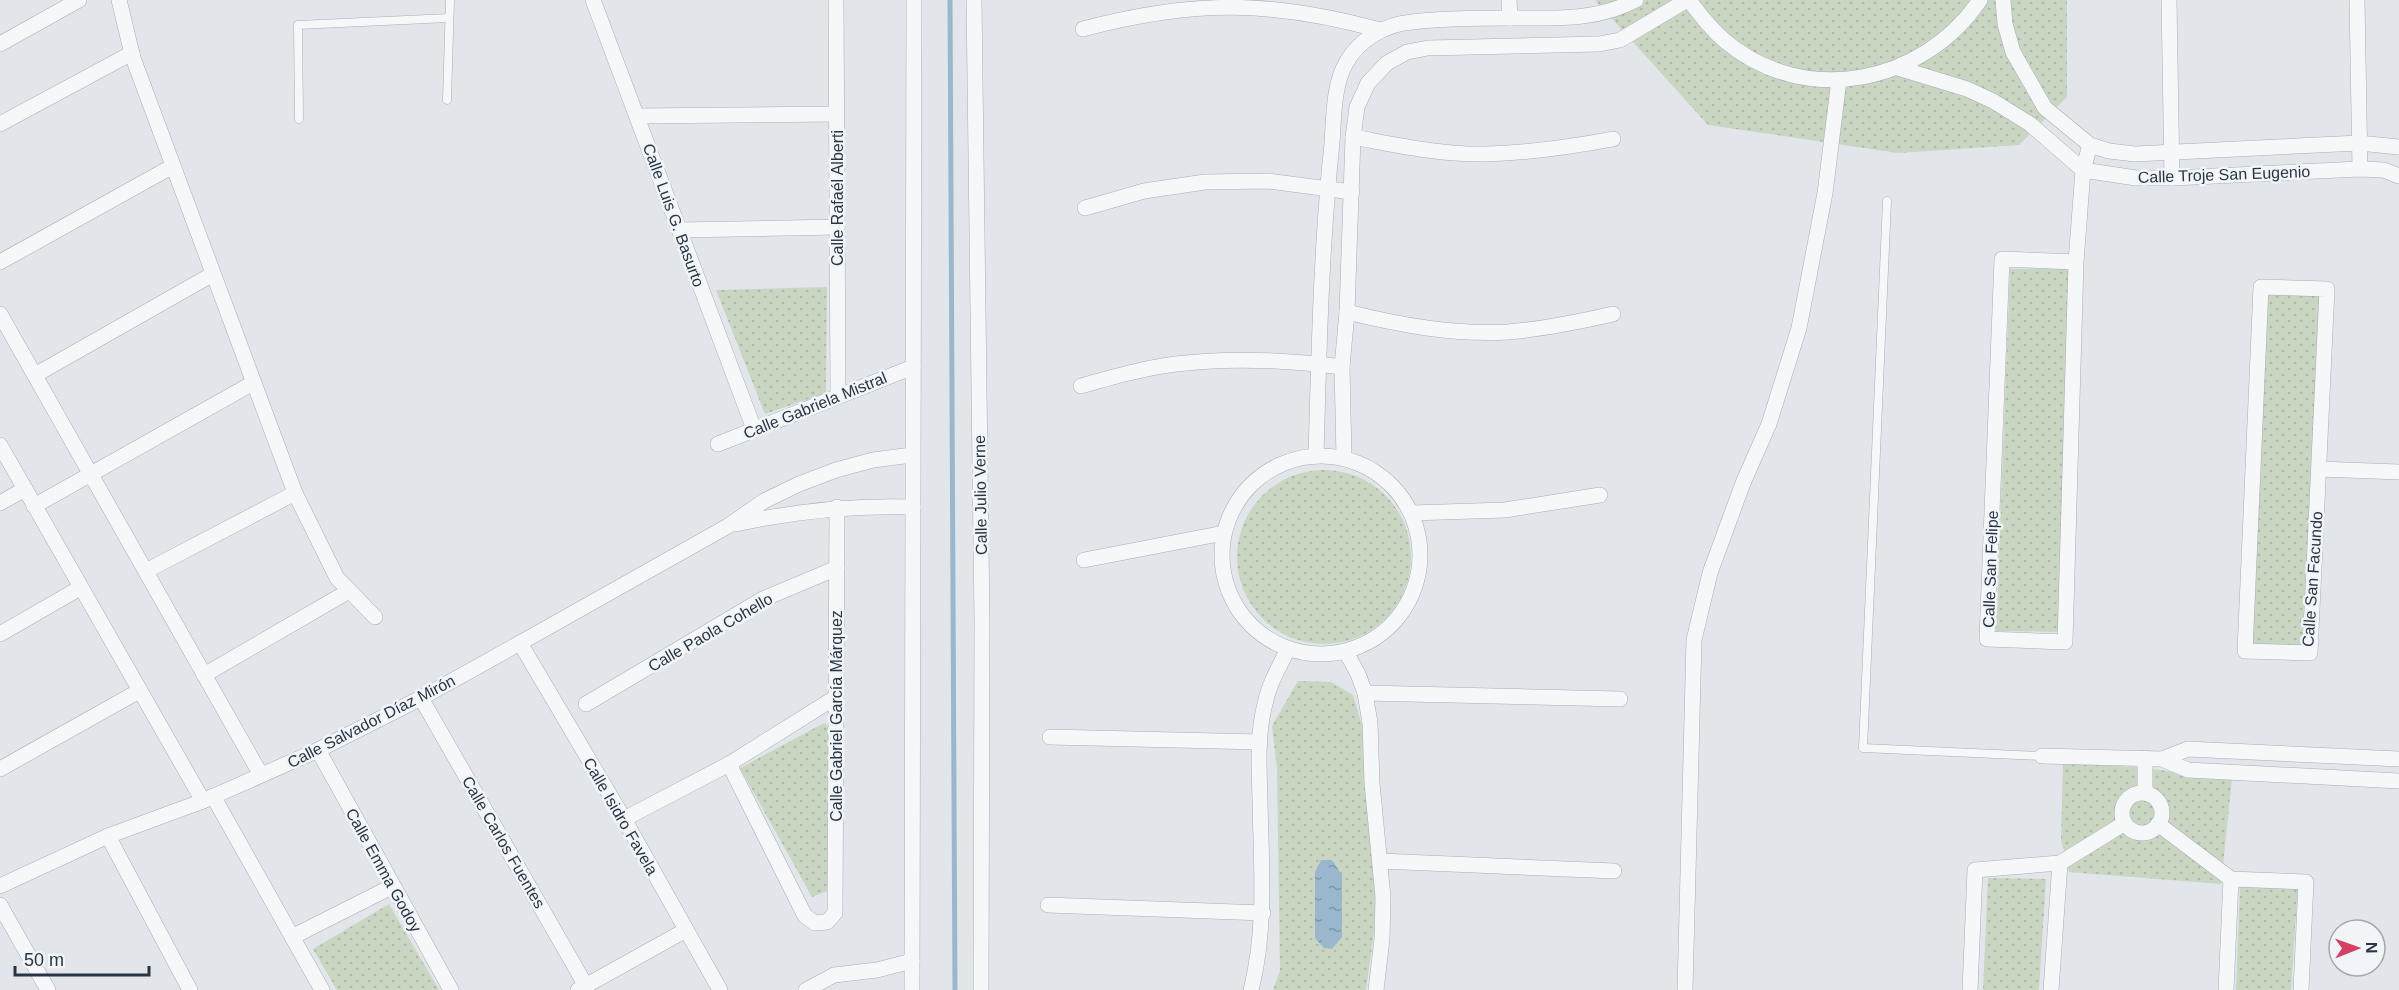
<svg xmlns="http://www.w3.org/2000/svg" width="2399" height="990" font-family="Arial,sans-serif">
<style>
.green{fill:url(#green-dots)}
.water{fill:url(#water-ripples)}
.lines{fill:none;stroke-linecap:round;stroke-linejoin:round}
.stream{stroke:#9bb7cd;stroke-width:5}
.lane-casing{stroke:#a7adb6;stroke-width:9}
.street-casing{stroke:#a7adb6;stroke-width:16}
.lane{stroke:#f5f7f9;stroke-width:8}
.street{stroke:#f5f7f9;stroke-width:15}
.labels{text-anchor:middle;stroke-width:5;stroke-linejoin:round;paint-order:stroke}
.street-label{font-size:16px;fill:#293544;stroke:#f2f5f8}
</style>
<defs>
<pattern id="green-dots" width="8" height="8" patternUnits="userSpaceOnUse" patternTransform="scale(1.5)"><rect width="8" height="8" fill="#c9d6c2"/><path d="M2 2h.1M6 6h.1" fill="none" stroke="#adb8a8" stroke-width="1.8" stroke-linecap="round"/></pattern>
<pattern id="water-ripples" width="26" height="14" patternUnits="userSpaceOnUse" patternTransform="scale(1.5)"><rect width="26" height="14" fill="#9bb7cd"/><path d="M2 4q2-2 4 0t4 0M15 11q2-2 4 0t4 0" fill="none" stroke="#7e96a8"/></pattern>
</defs>
<rect width="100%" height="100%" fill="#e2e6eb"/>
<!-- green -->
<g class="green">
<polygon points="1595,0 2067,0 2067,97 2019,145 1898,153 1708,125"/>
<polygon points="2070,268 2060,632 1996,631 2010,269"/>
<polygon points="827,287 826,393 765,414 716,290"/>
<polygon points="2322,291 2312,655 2248,653 2262,292"/>
<circle cx="1324" cy="557" r="87"/>
<polygon points="1298,681 1331,682 1353,695 1364,732 1377,911 1366,990 1273,990 1280,971 1277,769 1272,726"/>
<polygon points="824,723 830,728 830,890 812,897 740,768"/>
<polygon points="2063,763 2135,767 2232,779 2221,884 2069,872 2061,839"/>
<polygon points="1988,878 2046,879 2039,990 1983,990"/>
<polygon points="2240,882 2298,883 2291,990 2236,990"/>
<polygon points="389,904 439,990 337,990 313,949"/>
</g>
<!-- water -->
<polygon class="water" points="1321,860 1332,860 1342,875 1342,937 1332,949 1324,948 1315,938 1315,872"/>
<g class="lines">
<!-- stream -->
<polyline class="stream" points="950,0 955,990"/>
<!-- lane casing -->
<g class="lane-casing">
<g id="lane">
<polyline points="447,100 450,0"/>
<polyline points="299,119 298,25 449,18"/>
<polyline points="1887,201 1863,748 2042,756"/>
</g>
</g>
<!-- street casing -->
<g class="street-casing">
<g id="street">
<polyline points="119,0 133,58 295,493 337,578 375,617"/>
<polyline points="593,0 754,429"/>
<polyline points="836,0 838,396"/>
<polyline points="974,0 982,621 981,990"/>
<polyline points="1509,0 1510,18"/>
<path d="M1689 0C1700 15 1711 29 1725 41 1805 108 1923 84 1980 0"/>
<polyline points="2003,0 2005,24 2013,52 2045,108 2090,145 2109,151 2135,154 2359,143 2399,147"/>
<polyline points="2169,0 2172,178"/>
<polyline points="2357,0 2360,169"/>
<path d="M1083 29C1193 0 1270 0 1380 30"/>
<polyline points="0,44 79,0"/>
<polyline points="1898,68 1967,89 1993,101 2030,124 2083,170 2136,178 2172,178 2360,169 2384,170 2399,176"/>
<polyline points="637,116 836,114"/>
<polyline points="0,124 132,53"/>
<path d="M1353 137C1397 145 1441 155 1485 154 1529 153 1570 147 1613 139"/>
<polyline points="1085,208 1144,191 1205,182 1268,181 1352,192"/>
<polyline points="680,230 837,227"/>
<polyline points="0,262 173,166"/>
<polyline points="2076,262 2002,259 1987,639 2065,642 2076,262 2083,170 2090,145"/>
<polygon points="2261,287 2327,289 2310,653 2245,651"/>
<path d="M1347 312C1400 325 1453 335 1508 332 1544 329 1578 322 1613 314"/>
<polyline points="0,314 261,775"/>
<polyline points="35,375 213,274"/>
<path d="M1081 386C1113 377 1144 368 1176 364 1232 357 1287 360 1342 367"/>
<polyline points="718,444 913,367"/>
<polyline points="0,445 203,801"/>
<path d="M1316 456C1319 352 1321 247 1332 143 1334 118 1333 86 1346 63 1359 39 1386 24 1412 22 1445 18 1479 18 1512 18 1555 18 1597 21 1636 0"/>
<circle cx="1321" cy="555" r="99"/>
<polyline points="1344,458 1342,367 1347,312 1353,137 1357,107 1368,83 1387,63 1407,52 1428,48 1599,44 1620,40 1687,0"/>
<polyline points="2319,469 2399,472"/>
<polyline points="0,503 25,489"/>
<polyline points="34,506 253,383"/>
<polyline points="1411,513 1505,510 1600,495"/>
<path d="M736 524C795 511 852 505 913 507"/>
<polyline points="1084,560 1224,533"/>
<polyline points="146,571 295,493"/>
<polyline points="0,634 80,588"/>
<polyline points="520,643 624,819 720,990"/>
<polyline points="1346,652 1358,674 1365,693 1370,723 1372,783 1383,897 1382,939 1376,990"/>
<polyline points="204,675 349,591"/>
<polyline points="1365,693 1620,699"/>
<polyline points="421,698 586,986"/>
<polyline points="586,704 763,599 837,568"/>
<polyline points="1050,737 1260,742"/>
<polyline points="318,750 451,990"/>
<polyline points="2042,756 2162,759 2188,770 2399,781"/>
<polyline points="2145,758 2145,793"/>
<polyline points="2162,759 2188,749 2399,759"/>
<polyline points="729,764 805,916 815,923 827,922 835,913 837,507"/>
<polyline points="0,769 139,691"/>
<circle cx="2142" cy="813" r="20"/>
<polyline points="213,796 322,990"/>
<polyline points="624,819 729,764 836,697"/>
<polyline points="2158,824 2231,879 2306,882 2301,990"/>
<polyline points="108,836 190,990"/>
<polyline points="1380,861 1614,871"/>
<polyline points="0,886 108,836 203,801 318,750 421,698 520,643 728,526 764,501 799,484 836,470 873,460 912,455"/>
<polyline points="0,905 48,990"/>
<polyline points="1048,905 1263,913"/>
<polyline points="292,937 393,886"/>
<polyline points="578,990 686,930"/>
<polyline points="806,990 834,975 877,970 912,961"/>
<polyline points="912,990 914,0"/>
<path d="M1251 990C1267 927 1261 863 1260 799 1259 768 1257 734 1265 704 1269 684 1279 667 1288 649"/>
<polyline points="1685,990 1694,640 1710,573 1743,483 1769,424 1799,328 1825,193 1839,80"/>
<polyline points="1970,990 1975,870 2060,863 2125,823"/>
<polyline points="2051,990 2060,863"/>
<polyline points="2226,990 2231,879"/>
</g>
</g>
<!-- lane -->
<use href="#lane" class="lane"/>
<!-- street -->
<use href="#street" class="street"/>
</g>
<g class="labels">
<!-- street labels -->
<g class="street-label">
<text transform="translate(2224 174) rotate(-2)" y="6">Calle Troje San Eugenio</text>
<text transform="translate(837 198) rotate(-90)" y="6">Calle Rafaél Alberti</text>
<text transform="translate(674 215) rotate(70)" y="6">Calle Luis G. Basurto</text>
<text transform="translate(815 405) rotate(-22)" y="6">Calle Gabriela Mistral</text>
<text transform="translate(980 495) rotate(-91)" y="6">Calle Julio Verne</text>
<text transform="translate(1990 569) rotate(-88)" y="6">Calle San Felipe</text>
<text transform="translate(2312 579) rotate(-86)" y="6">Calle San Facundo</text>
<text transform="translate(710 632) rotate(-30)" y="6">Calle Paola Cohello</text>
<text transform="translate(836 716) rotate(-90)" y="6">Calle Gabriel García Márquez</text>
<text transform="translate(371 721) rotate(-27)" y="6">Calle Salvador Díaz Mirón</text>
<text transform="translate(621 816) rotate(60)" y="6">Calle Isidro Favela</text>
<text transform="translate(504 842) rotate(60)" y="6">Calle Carlos Fuentes</text>
<text transform="translate(384 870) rotate(61)" y="6">Calle Emma Godoy</text>
</g>
</g>
<!-- north arrow -->
<g transform="translate(2357 948) rotate(89)"><circle r="28" fill="#f2f5f8" stroke="#a2a8b0" stroke-width="1.5"/>
<path d="M0-4.5L10 22L0 15L-10 22Z" fill="#d74061"/>
<text y="-9" font-size="16" font-weight="bold" text-anchor="middle" fill="#293544">N</text>
</g>
<!-- scale -->
<path d="M15 966v9h134v-9" fill="none" stroke="#293544" stroke-width="3"/>
<text x="24" y="966" font-size="18" fill="#293544" stroke="#f2f5f8" stroke-width="4.5" paint-order="stroke">50 m</text>
</svg>
